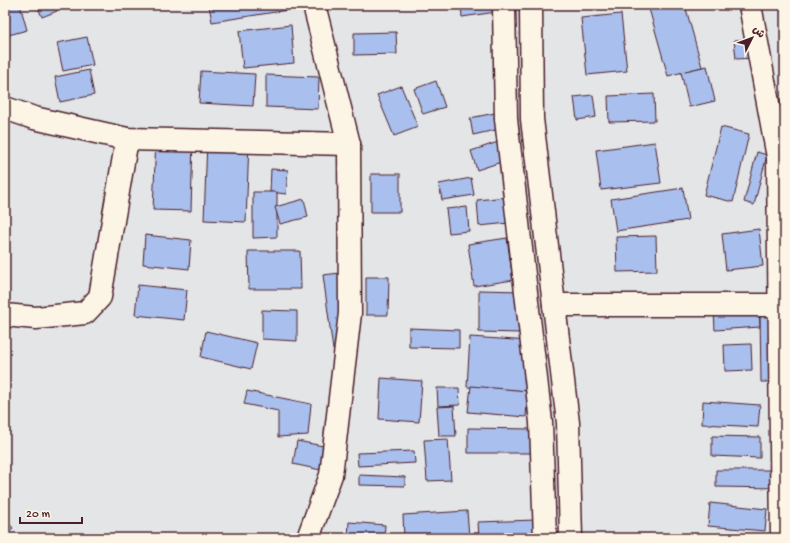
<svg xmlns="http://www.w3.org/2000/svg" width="790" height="543" font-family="'Gochi Hand','Playpen Sans Arabic',sans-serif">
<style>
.building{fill:#a9bfed;stroke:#4a1f2b}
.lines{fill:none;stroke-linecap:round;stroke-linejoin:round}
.minor-casing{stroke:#4a1f2b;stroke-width:25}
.minor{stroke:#fcf5e5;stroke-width:22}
</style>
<rect width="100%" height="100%" fill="#e3e5e7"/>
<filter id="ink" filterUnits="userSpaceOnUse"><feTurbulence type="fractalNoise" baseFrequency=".025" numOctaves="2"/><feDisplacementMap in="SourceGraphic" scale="8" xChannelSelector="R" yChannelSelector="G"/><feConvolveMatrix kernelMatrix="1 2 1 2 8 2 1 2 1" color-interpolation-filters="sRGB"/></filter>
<g filter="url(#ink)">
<!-- building -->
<g class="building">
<polygon points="5,5 20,5 27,30 5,36"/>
<polygon points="37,5 55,5 57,11 42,17"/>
<polygon points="209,5 287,5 288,10 212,22"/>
<polygon points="461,5 517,5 517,9 462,17"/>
<polygon points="648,5 685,5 702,67 668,76"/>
<polygon points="621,14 627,71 587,75 581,18"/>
<polygon points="291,25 294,63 243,68 239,31"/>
<polygon points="396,32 397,54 354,55 354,33"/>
<polygon points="87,37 93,65 63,71 57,43"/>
<polygon points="752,39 753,58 736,59 734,40"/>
<polygon points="707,66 715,101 689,107 681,72"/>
<polygon points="89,70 94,95 60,102 55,77"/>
<polygon points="201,71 255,74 253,106 199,103"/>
<polygon points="266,75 319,77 318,109 266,107"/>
<polygon points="436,81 445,107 423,114 414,89"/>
<polygon points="401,86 418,127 394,136 377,95"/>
<polygon points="654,94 655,121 609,122 608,96"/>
<polygon points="593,95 596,117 577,120 574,97"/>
<polygon points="510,110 513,126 473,135 470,118"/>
<polygon points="721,127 749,134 733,202 704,195"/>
<polygon points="156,138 193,140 191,211 153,210"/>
<polygon points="507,139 513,158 477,170 471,151"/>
<polygon points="207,141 249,143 246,222 204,220"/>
<polygon points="655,142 661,183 601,190 596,150"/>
<polygon points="757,152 767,155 754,205 744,202"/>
<polygon points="271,169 288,170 286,194 270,192"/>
<rect x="371" y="174" width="29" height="38"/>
<polygon points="471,178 474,195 442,200 439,184"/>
<polygon points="683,188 688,220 616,231 611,199"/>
<polygon points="253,192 277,192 277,237 253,238"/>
<polygon points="516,196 519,222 479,226 477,200"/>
<polygon points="304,199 308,217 280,224 275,207"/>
<polygon points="467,207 469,231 449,233 446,209"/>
<polygon points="759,229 763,266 726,270 722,234"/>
<polygon points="145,235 191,240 189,269 143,264"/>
<polygon points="656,236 657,271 617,272 616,237"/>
<polygon points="507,238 513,280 474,286 468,244"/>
<polygon points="248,251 300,251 301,289 249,289"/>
<polygon points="340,273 350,347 333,350 323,275"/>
<polygon points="366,277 389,277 388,315 366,315"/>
<polygon points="138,285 187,290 184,320 135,315"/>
<polygon points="479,290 521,291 520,333 479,332"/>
<polygon points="759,307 760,327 715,330 714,310"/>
<polygon points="262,310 297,311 297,341 262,339"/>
<polygon points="760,312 781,312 782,382 761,382"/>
<polygon points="409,328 459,330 459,348 409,347"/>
<polygon points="206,331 257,343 251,369 201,357"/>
<polygon points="470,337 529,341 526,391 467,387"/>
<polygon points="751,344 752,370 725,371 724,345"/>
<polygon points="381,378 422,381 419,422 379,419"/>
<polygon points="471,386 528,391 526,417 468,412"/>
<polygon points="437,388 459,388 460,405 438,406"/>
<polygon points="247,391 311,404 308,435 278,437 278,411 244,404"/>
<polygon points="703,401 760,405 758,427 702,424"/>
<polygon points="454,406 456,436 439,436 437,407"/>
<polygon points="468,428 531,429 531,453 468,453"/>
<polygon points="712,436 760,437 760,458 712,456"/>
<polygon points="448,439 451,480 427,481 424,440"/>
<polygon points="297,441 334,448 330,472 293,464"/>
<polygon points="414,451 415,463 358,466 357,453"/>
<polygon points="716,470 779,470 779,488 716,487"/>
<polygon points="359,475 405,477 405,486 359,485"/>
<polygon points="710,503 767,509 765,531 708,526"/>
<polygon points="467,511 469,537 404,538 403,515"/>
<polygon points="5,519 13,528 5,536"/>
<polygon points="536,520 537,538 479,538 478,522"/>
<polygon points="349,522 385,525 384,538 348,538"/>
<polygon points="714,536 753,538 714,538"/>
</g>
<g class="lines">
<!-- minor casing -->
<g class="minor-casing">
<g id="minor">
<polyline points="504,5 506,119 541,422 545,538"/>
<polyline points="531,5 532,119 568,423 571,538"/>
<polyline points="750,5 778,157 782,538"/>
<polyline points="5,108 34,118 127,139 349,144"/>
<polyline points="554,305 780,305"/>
<polyline points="5,315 36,318 85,313 100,297 127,139"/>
<polyline points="308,538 331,475 350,313 349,144 314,5"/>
</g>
</g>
<!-- minor -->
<use href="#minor" class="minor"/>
</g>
</g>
<!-- margin -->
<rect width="790" height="543" fill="none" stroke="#fcf5e5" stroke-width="20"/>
<rect x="10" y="10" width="770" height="523" fill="none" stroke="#4a1f2b" stroke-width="1.5" filter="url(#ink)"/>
<!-- north arrow -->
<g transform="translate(752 38) rotate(48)" stroke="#fcf5e5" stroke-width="3" paint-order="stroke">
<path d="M0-3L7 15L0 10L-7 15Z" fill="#4a1f2b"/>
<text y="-6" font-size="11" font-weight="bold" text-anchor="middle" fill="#4a1f2b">ش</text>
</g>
<!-- scale -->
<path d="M20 517v6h62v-6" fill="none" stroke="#4a1f2b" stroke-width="2"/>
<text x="26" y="517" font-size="12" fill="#4a1f2b" stroke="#fcf5e5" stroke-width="3" paint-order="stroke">20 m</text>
</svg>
